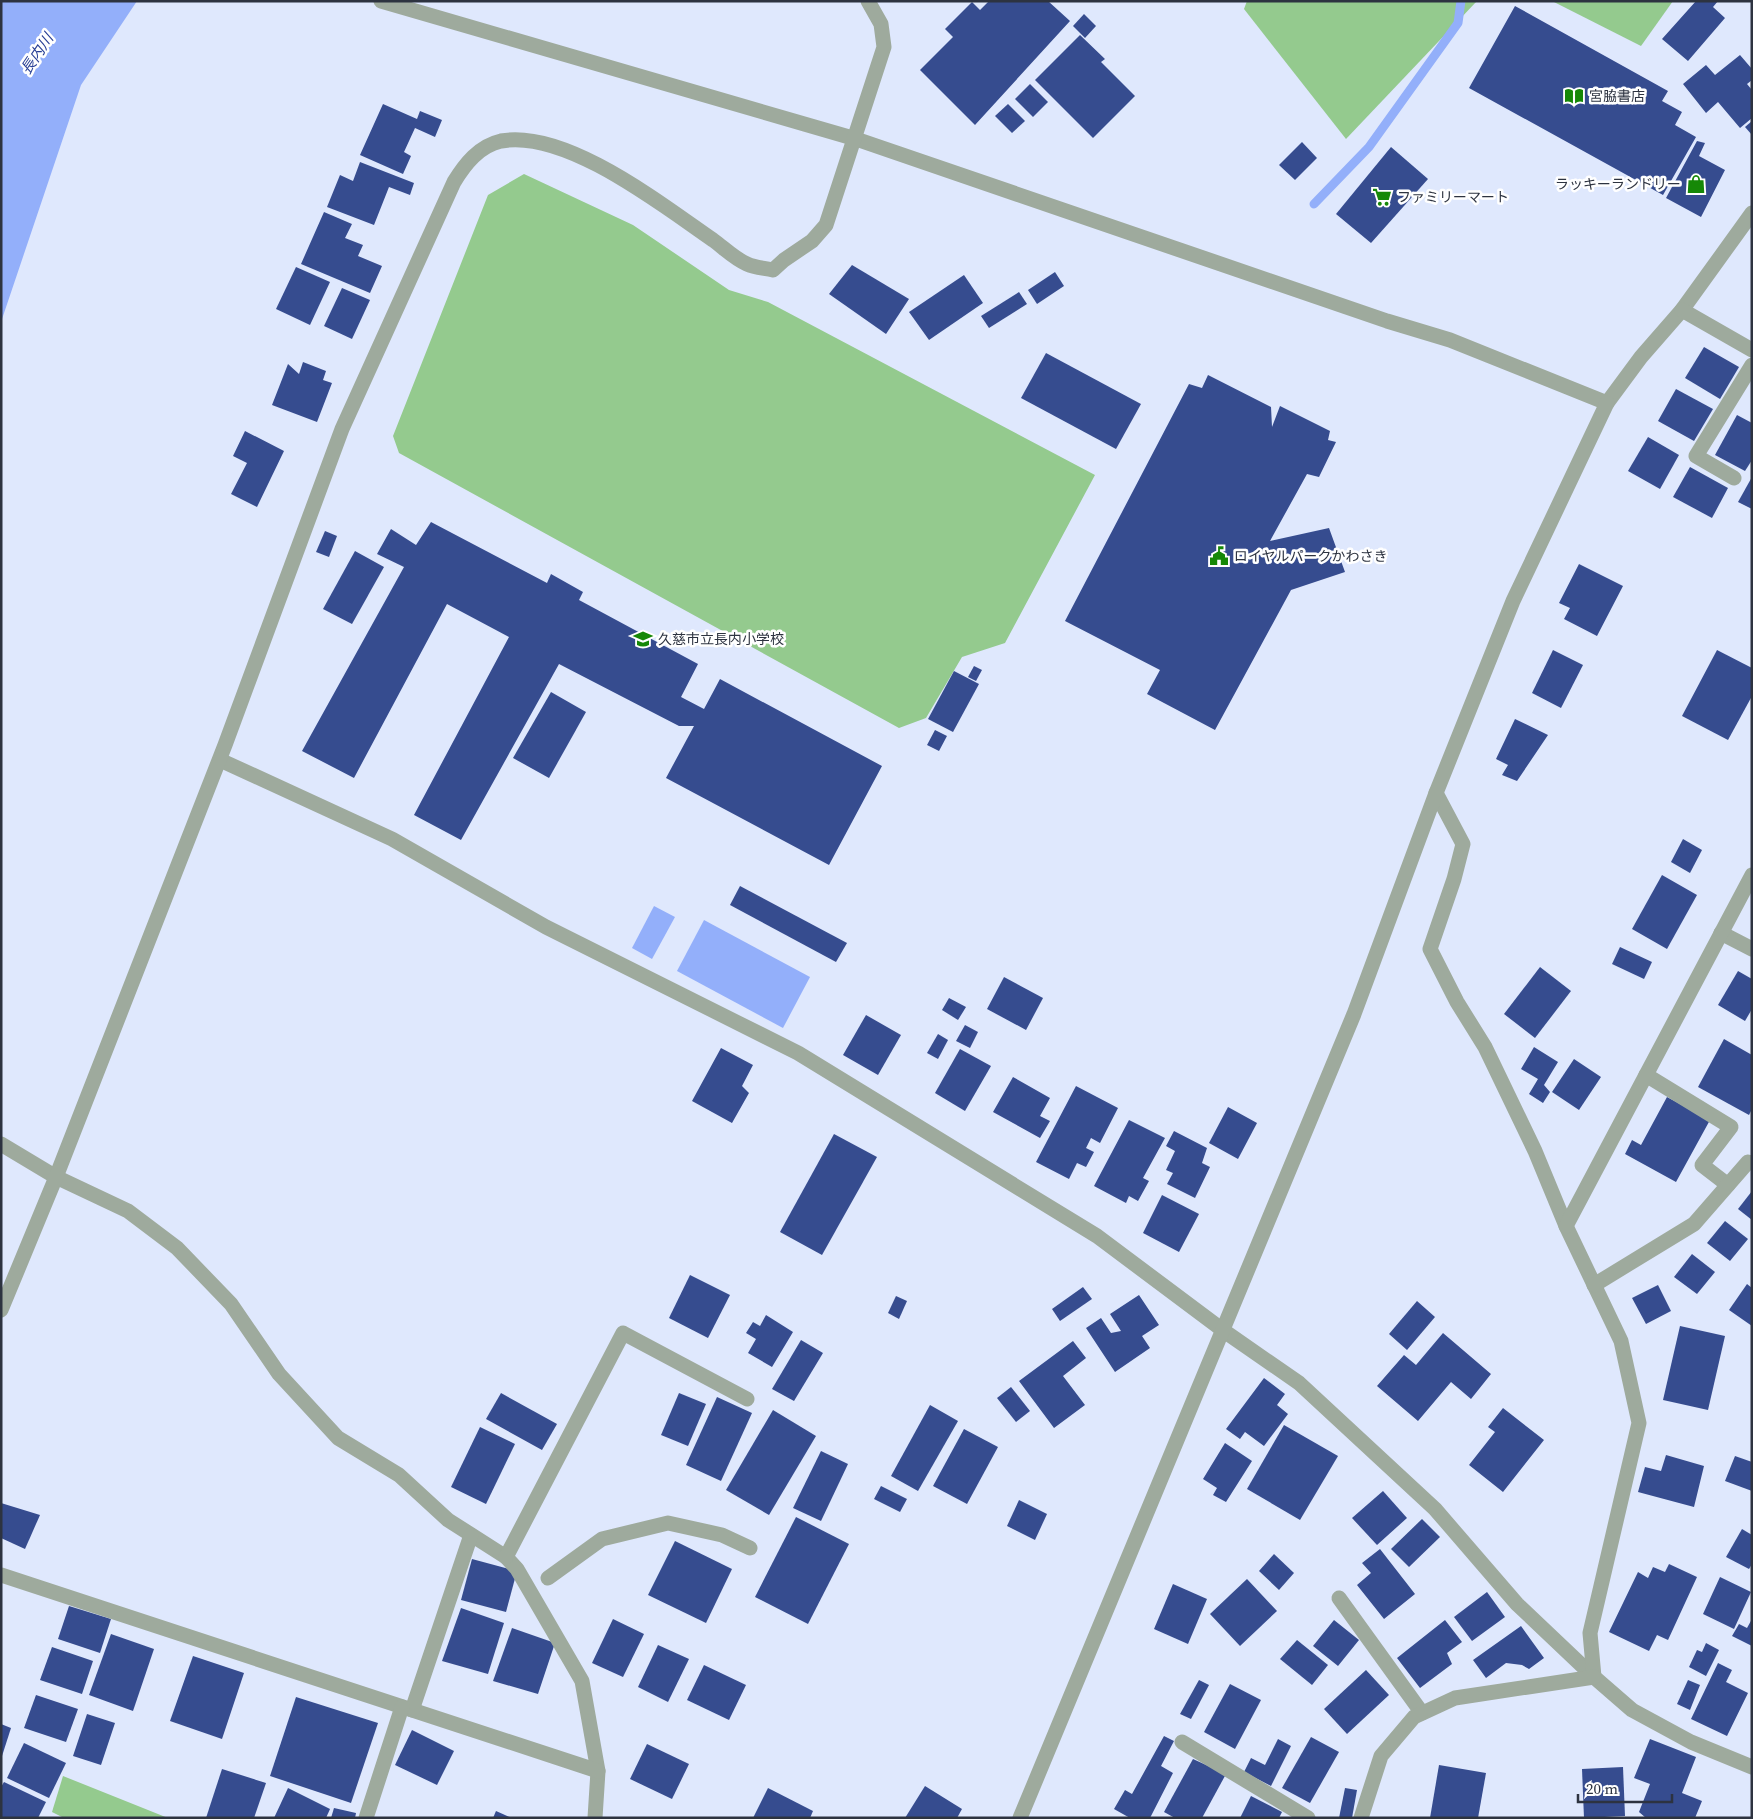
<svg xmlns="http://www.w3.org/2000/svg" width="1753" height="1819" font-family="'Source Serif 4','Noto Sans JP',serif">
<style>
.green{fill:#94ca8e}
.water{fill:#93affa}
.lines{fill:none;stroke-linecap:round;stroke-linejoin:round}
.stream{stroke:#93affa;stroke-width:9}
.building{fill:#364c8f}
.minor{stroke:#9eaa9d;stroke-width:15}
.labels{text-anchor:middle;stroke-width:5;stroke-linejoin:round;paint-order:stroke}
.poi-label{font-size:14px;fill:#2d3340;stroke:#fff;text-anchor:start}
.water-label{font-size:15px;font-style:italic;fill:#283f95;stroke:#fff}
</style>
<rect width="100%" height="100%" fill="#dfe8fd"/>
<!-- green -->
<g class="green">
<polygon points="1247,1 1477,1 1346,139 1244,9"/>
<polygon points="1552,1 1673,1 1641,46"/>
<polygon points="524,174 633,225 729,290 768,302 1095,475 1005,643 962,657 926,718 899,728 399,453 393,436 488,195"/>
<polygon points="63,1776 168,1818 64,1818 52,1812"/>
</g>
<!-- water -->
<g class="water">
<polygon points="1,1 137,1 81,85 1,322"/>
<polygon points="654,906 675,917 652,959 632,948"/>
<polygon points="704,920 810,977 783,1028 677,971"/>
</g>
<g class="lines">
<!-- stream -->
<polyline class="stream" points="1314,204 1369,147 1458,23 1461,1"/>
</g>
<!-- building -->
<g class="building">
<polygon points="989,1 1048,1 1070,21 975,125 920,70 953,37 945,29 972,2 980,10"/>
<polygon points="1696,1 1718,1 1713,7 1725,18 1688,61 1662,39"/>
<polygon points="1515,6 1668,91 1662,101 1682,112 1675,125 1696,137 1663,195 1469,88"/>
<polygon points="1084,14 1096,26 1085,38 1073,26"/>
<polygon points="1080,35 1105,59 1101,62 1135,96 1093,138 1035,80"/>
<polygon points="1740,55 1752,69 1752,80 1747,84 1752,90 1752,118 1740,128 1718,102 1706,113 1683,84 1706,65 1715,75"/>
<polygon points="1030,84 1048,102 1033,117 1015,99"/>
<polygon points="383,104 417,119 420,111 442,120 435,137 415,128 404,152 411,156 403,174 360,155"/>
<polygon points="1008,104 1025,121 1012,133 995,116"/>
<polygon points="1752,121 1752,135 1745,127"/>
<polygon points="1697,141 1705,143 1699,156 1725,170 1701,217 1666,198"/>
<polygon points="1302,142 1317,158 1295,180 1279,165"/>
<polygon points="1391,147 1428,179 1371,243 1336,214"/>
<polygon points="360,162 414,183 410,195 389,187 374,225 327,207 340,175 353,181"/>
<polygon points="324,212 352,224 345,238 363,245 358,256 382,266 370,293 301,264"/>
<polygon points="852,265 909,299 886,334 829,294"/>
<polygon points="296,267 330,282 310,325 276,309"/>
<polygon points="1055,272 1064,286 1037,304 1028,290"/>
<polygon points="964,275 983,303 929,340 909,312"/>
<polygon points="342,288 370,300 352,339 324,326"/>
<polygon points="1019,292 1027,304 989,328 981,316"/>
<polygon points="1704,347 1739,367 1720,399 1685,378"/>
<polygon points="1046,353 1141,404 1116,449 1021,398"/>
<polygon points="303,362 326,371 323,380 332,383 317,422 272,405 288,364 299,374"/>
<polygon points="1208,375 1271,407 1272,427 1280,406 1330,431 1328,440 1336,442 1319,477 1307,474 1270,541 1329,528 1345,572 1291,590 1215,730 1147,694 1160,670 1065,621 1189,384 1202,388"/>
<polygon points="1676,389 1713,409 1694,441 1658,421"/>
<polygon points="1737,415 1752,423 1752,460 1745,471 1715,455"/>
<polygon points="245,431 284,451 257,507 231,494 247,463 233,456"/>
<polygon points="1648,437 1679,455 1660,489 1628,471"/>
<polygon points="1690,467 1728,488 1712,518 1673,497"/>
<polygon points="1752,477 1752,509 1738,502"/>
<polygon points="431,522 547,583 551,574 583,592 579,600 698,664 681,697 704,709 720,679 882,766 829,865 666,778 694,726 679,726 559,664 461,840 414,815 509,637 447,604 354,778 302,751 404,567 377,554 391,529 416,545"/>
<polygon points="325,531 337,536 329,557 316,552"/>
<polygon points="355,551 384,567 352,624 323,609"/>
<polygon points="1579,564 1623,586 1597,636 1564,619 1570,608 1559,603"/>
<polygon points="1553,650 1583,665 1561,708 1532,693"/>
<polygon points="1717,650 1752,668 1752,696 1728,740 1682,716"/>
<polygon points="974,666 982,670 976,681 968,677"/>
<polygon points="954,671 979,684 953,732 928,719"/>
<polygon points="551,692 586,712 549,778 513,758"/>
<polygon points="1515,719 1548,735 1517,781 1502,775 1508,765 1496,759"/>
<polygon points="935,730 947,736 939,751 927,745"/>
<polygon points="1683,839 1702,850 1690,873 1671,862"/>
<polygon points="1662,875 1697,895 1667,949 1632,929"/>
<polygon points="740,886 847,943 836,962 730,905"/>
<polygon points="1620,947 1652,962 1644,979 1612,964"/>
<polygon points="1540,967 1571,991 1535,1038 1504,1014"/>
<polygon points="1738,971 1752,979 1752,1009 1745,1021 1718,1005"/>
<polygon points="1004,977 1043,998 1026,1030 987,1009"/>
<polygon points="949,998 966,1007 958,1020 942,1010"/>
<polygon points="866,1015 901,1035 878,1075 843,1055"/>
<polygon points="965,1025 978,1032 970,1048 956,1041"/>
<polygon points="938,1034 948,1040 938,1059 927,1053"/>
<polygon points="1724,1039 1752,1055 1752,1109 1749,1115 1698,1087"/>
<polygon points="1534,1047 1558,1062 1544,1085 1550,1092 1543,1103 1529,1094 1538,1079 1521,1069"/>
<polygon points="721,1048 753,1065 742,1086 749,1093 732,1123 692,1101"/>
<polygon points="960,1049 991,1066 965,1111 935,1093"/>
<polygon points="1574,1059 1601,1077 1579,1110 1552,1092"/>
<polygon points="1013,1077 1050,1098 1040,1116 1050,1121 1040,1138 993,1112"/>
<polygon points="1076,1086 1118,1108 1100,1143 1091,1138 1086,1148 1094,1152 1086,1167 1077,1163 1069,1179 1036,1162"/>
<polygon points="1667,1097 1710,1120 1676,1182 1625,1154 1632,1140 1641,1145"/>
<polygon points="1228,1107 1257,1123 1238,1159 1209,1143"/>
<polygon points="1129,1120 1165,1138 1143,1178 1149,1181 1138,1201 1129,1196 1126,1203 1094,1186"/>
<polygon points="1174,1131 1207,1148 1202,1163 1210,1167 1195,1198 1167,1184 1173,1173 1166,1170 1175,1151 1166,1146"/>
<polygon points="834,1134 877,1157 822,1255 780,1232"/>
<polygon points="1752,1191 1752,1220 1738,1209"/>
<polygon points="1162,1195 1199,1214 1179,1252 1143,1233"/>
<polygon points="1725,1221 1748,1239 1730,1261 1707,1243"/>
<polygon points="1692,1254 1715,1272 1697,1294 1674,1277"/>
<polygon points="690,1275 730,1295 708,1338 669,1318"/>
<polygon points="1747,1284 1752,1288 1752,1326 1729,1310"/>
<polygon points="1658,1285 1671,1311 1646,1324 1632,1298"/>
<polygon points="1083,1287 1092,1299 1060,1321 1052,1309"/>
<polygon points="1139,1295 1159,1325 1142,1336 1150,1348 1115,1372 1086,1328 1101,1318 1111,1333 1121,1331 1110,1314"/>
<polygon points="896,1296 907,1301 899,1319 888,1313"/>
<polygon points="1417,1301 1435,1317 1407,1350 1389,1334"/>
<polygon points="766,1315 793,1332 772,1367 748,1353 756,1339 746,1333 753,1322 760,1326"/>
<polygon points="1680,1326 1725,1336 1708,1410 1663,1400"/>
<polygon points="1443,1333 1491,1374 1471,1399 1451,1382 1418,1421 1377,1386 1404,1355 1416,1365"/>
<polygon points="801,1340 823,1353 794,1401 772,1389"/>
<polygon points="1073,1341 1086,1358 1063,1376 1085,1405 1054,1428 1019,1381"/>
<polygon points="1264,1378 1285,1394 1277,1405 1288,1414 1264,1446 1245,1432 1240,1439 1226,1429"/>
<polygon points="1011,1387 1030,1411 1016,1422 997,1398"/>
<polygon points="501,1393 557,1424 542,1450 486,1419"/>
<polygon points="679,1393 706,1404 688,1446 661,1435"/>
<polygon points="717,1397 752,1413 721,1481 686,1465"/>
<polygon points="930,1405 958,1421 918,1491 891,1476"/>
<polygon points="1503,1408 1544,1440 1503,1492 1469,1465 1495,1432 1488,1427"/>
<polygon points="773,1410 816,1436 769,1515 726,1490"/>
<polygon points="1284,1425 1338,1456 1300,1520 1247,1489"/>
<polygon points="480,1427 515,1444 486,1504 451,1487"/>
<polygon points="964,1429 998,1447 967,1504 933,1486"/>
<polygon points="1225,1443 1252,1461 1226,1502 1213,1495 1217,1488 1203,1479"/>
<polygon points="821,1451 848,1464 821,1521 793,1508"/>
<polygon points="1666,1455 1704,1466 1694,1507 1638,1492 1645,1467 1661,1471"/>
<polygon points="1735,1456 1752,1462 1752,1491 1725,1481"/>
<polygon points="881,1486 907,1499 900,1512 874,1499"/>
<polygon points="1383,1491 1407,1518 1377,1545 1352,1518"/>
<polygon points="1019,1500 1047,1514 1035,1540 1007,1526"/>
<polygon points="1,1503 40,1515 25,1549 1,1538"/>
<polygon points="796,1517 849,1544 808,1624 755,1597"/>
<polygon points="1422,1519 1440,1537 1409,1567 1391,1549"/>
<polygon points="1742,1529 1752,1535 1752,1564 1749,1569 1726,1557"/>
<polygon points="675,1541 732,1569 706,1623 648,1595"/>
<polygon points="1380,1549 1415,1594 1384,1619 1357,1585 1371,1573 1362,1563"/>
<polygon points="1274,1554 1294,1573 1279,1590 1259,1571"/>
<polygon points="472,1559 517,1571 506,1612 461,1600"/>
<polygon points="1669,1564 1697,1577 1668,1640 1657,1635 1649,1651 1609,1632 1638,1572 1648,1578 1653,1567 1665,1572"/>
<polygon points="1720,1577 1751,1592 1734,1629 1703,1614"/>
<polygon points="1247,1579 1277,1611 1240,1646 1210,1614"/>
<polygon points="1173,1584 1207,1599 1188,1644 1154,1629"/>
<polygon points="1487,1592 1505,1617 1472,1641 1454,1617"/>
<polygon points="69,1606 111,1619 100,1653 58,1639"/>
<polygon points="461,1608 504,1623 488,1674 442,1661"/>
<polygon points="613,1619 644,1634 623,1677 592,1663"/>
<polygon points="1752,1619 1752,1646 1732,1636 1739,1624 1747,1628"/>
<polygon points="1334,1620 1359,1640 1338,1666 1313,1646"/>
<polygon points="1445,1620 1462,1642 1447,1653 1452,1664 1420,1688 1397,1658"/>
<polygon points="1521,1626 1544,1658 1529,1669 1522,1665 1506,1663 1486,1678 1473,1660"/>
<polygon points="512,1628 555,1643 538,1694 493,1681"/>
<polygon points="111,1634 154,1649 133,1711 89,1695"/>
<polygon points="1297,1640 1328,1665 1312,1685 1280,1659"/>
<polygon points="1706,1643 1719,1650 1706,1676 1689,1667 1697,1650 1702,1652"/>
<polygon points="658,1645 689,1659 668,1702 638,1687"/>
<polygon points="52,1647 93,1661 82,1694 40,1680"/>
<polygon points="193,1656 244,1673 222,1739 170,1721"/>
<polygon points="1718,1663 1732,1670 1726,1682 1748,1693 1727,1736 1691,1719"/>
<polygon points="704,1665 746,1685 729,1720 687,1700"/>
<polygon points="1366,1670 1389,1695 1347,1734 1324,1709"/>
<polygon points="1199,1680 1209,1685 1191,1719 1180,1714"/>
<polygon points="1688,1680 1700,1685 1690,1710 1677,1704"/>
<polygon points="1230,1684 1261,1700 1235,1749 1204,1732"/>
<polygon points="36,1695 78,1709 66,1742 24,1728"/>
<polygon points="296,1697 378,1723 351,1803 270,1776"/>
<polygon points="87,1714 115,1723 101,1765 73,1756"/>
<polygon points="1,1724 11,1728 2,1756 1,1756"/>
<polygon points="412,1730 454,1751 437,1785 395,1765"/>
<polygon points="1164,1736 1174,1741 1161,1766 1173,1773 1150,1818 1130,1818 1114,1809 1125,1790 1132,1794"/>
<polygon points="1311,1737 1339,1752 1310,1803 1282,1788"/>
<polygon points="1278,1739 1291,1746 1271,1786 1244,1772 1251,1758 1265,1765"/>
<polygon points="1650,1739 1696,1757 1682,1793 1702,1801 1695,1818 1646,1818 1639,1812 1650,1784 1634,1778"/>
<polygon points="24,1743 66,1763 49,1798 7,1778"/>
<polygon points="647,1744 689,1764 672,1799 630,1779"/>
<polygon points="1193,1759 1226,1774 1202,1818 1175,1818 1164,1812"/>
<polygon points="1439,1765 1486,1773 1478,1818 1430,1818"/>
<polygon points="1623,1767 1625,1816 1584,1818 1582,1769"/>
<polygon points="222,1769 266,1783 254,1818 206,1818"/>
<polygon points="4,1782 46,1802 38,1818 1,1818 1,1787"/>
<polygon points="925,1786 962,1809 957,1818 905,1818"/>
<polygon points="288,1788 330,1809 326,1818 274,1818"/>
<polygon points="768,1788 813,1811 810,1818 753,1818"/>
<polygon points="1345,1788 1357,1790 1352,1818 1339,1818"/>
<polygon points="1251,1796 1282,1812 1279,1818 1240,1818"/>
<polygon points="334,1808 356,1813 355,1818 331,1818"/>
<polygon points="496,1811 512,1818 493,1818"/>
</g>
<g class="lines">
<!-- minor -->
<g class="minor">
<polyline points="381,1 856,139 1387,321 1450,340 1607,403 1641,357 1682,310 1752,213"/>
<polyline points="1682,310 1752,350"/>
<polyline points="1734,478 1696,456 1752,365"/>
<polyline points="220,760 392,839 546,927 798,1053 1097,1236 1224,1331 1299,1383 1435,1509 1517,1604 1594,1677 1632,1710 1691,1742 1752,1767"/>
<polyline points="1436,793 1463,844 1454,879 1430,949 1457,1002 1485,1047 1535,1151 1566,1226 1621,1341 1639,1423 1590,1633 1594,1677"/>
<polyline points="1721,933 1752,949"/>
<polyline points="1646,1075 1731,1127 1702,1165 1728,1185"/>
<polyline points="1,1144 56,1177 128,1211 177,1248 231,1304 279,1374 338,1438 399,1475 448,1520 506,1557 517,1569 582,1681 598,1771 595,1818"/>
<polyline points="1566,1226 1752,875"/>
<polyline points="1594,1285 1694,1224 1748,1162"/>
<path d="M1 1310 56 1177 225 745 342 429 454 182C465 164 479 146 501 141 566 129 662 205 713 240 724 248 735 259 747 264 755 268 765 268 773 270L784 260 812 241 826 225 884 47 881 24 868 1"/>
<polyline points="506,1557 623,1333 747,1399"/>
<polyline points="1,1575 598,1771"/>
<polyline points="548,1578 602,1539 668,1523 722,1535 750,1548"/>
<polyline points="1339,1598 1422,1713"/>
<polyline points="412,1710 471,1535"/>
<polyline points="1182,1742 1308,1818"/>
<polyline points="366,1818 402,1707"/>
<polyline points="1020,1818 1354,1014 1436,793 1513,601 1607,403"/>
<polyline points="1361,1818 1381,1756 1414,1717 1455,1698 1594,1677"/>
</g>
</g>
<!-- icons -->
<defs>
<g id="library-bare" transform="scale(1.5)"><path d="M-6-4Q-3-5.5-.7-3.5V5Q-3 3-6 4ZM6-4Q3-5.5 .7-3.5V5Q3 3 6 4Z" fill="#168807" stroke="#fff" stroke-width="2.5" paint-order="stroke"/></g>
<g id="shop-bare" transform="scale(1.5)"><path d="M-5-2.5h2.3a2.7 3.5 0 0 1 5.4 0H5L5.5 6h-11ZM-1.5-2.5h3a1.5 2.3 0 0 0-3 0Z" fill="#168807" stroke="#fff" stroke-width="2.5" paint-order="stroke"/></g>
<g id="supermarket-bare" transform="scale(1.5)"><path d="M-6-5.5h2.5l.6 2H6L4.5 2H-2.5L-4.4-4H-6ZM-1.5 3.2a1.3 1.3 0 1 0 .1 0ZM3 3.2a1.3 1.3 0 1 0 .1 0Z" fill="#168807" stroke="#fff" stroke-width="2.5" paint-order="stroke"/></g>
<g id="civic-bare" transform="scale(1.5)"><path d="M-.6-6.5H3V-4.5H.6V-3L4-1V1h2V6H-6V1h2V-1L-.6-3ZM-1.2 2.5V6h2.4V2.5Z" fill="#168807" stroke="#fff" stroke-width="2.5" paint-order="stroke"/></g>
<g id="school-bare" transform="scale(1.5)"><path d="M0-5L7-2L0 1L-7-2ZM-4 1L0 2.5L4 1V4Q0 6-4 4Z" fill="#168807" stroke="#fff" stroke-width="2.5" paint-order="stroke"/></g>
</defs>
<g fill-rule="evenodd">
<use href="#library-bare" x="1574" y="96"/>
<use href="#shop-bare" x="1696" y="184"/>
<use href="#supermarket-bare" x="1382" y="197"/>
<use href="#civic-bare" x="1219" y="556"/>
<use href="#school-bare" x="643" y="639"/>
</g>
<g class="labels">
<!-- poi labels -->
<g class="poi-label">
<text x="1589" y="101">宮脇書店</text>
<text x="1681" y="189" text-anchor="end">ラッキーランドリー</text>
<text x="1397" y="202">ファミリーマート</text>
<text x="1234" y="561">ロイヤルパークかわさき</text>
<text x="658" y="644">久慈市立長内小学校</text>
</g>
<!-- water labels -->
<g class="water-label">
<text transform="translate(37 54) rotate(-56)" y="5">長内川</text>
</g>
</g>
<!-- border -->
<rect width="1753" height="1819" fill="none" stroke="#2d3340" stroke-width="5"/>
<!-- scale -->
<path d="M1578 1794v8h94v-8" fill="none" stroke="#2d3340" stroke-width="2.5"/>
<text x="1586" y="1794" font-size="15" fill="#2d3340" stroke="#ffffff" stroke-width="4" paint-order="stroke">20 m</text>
</svg>
